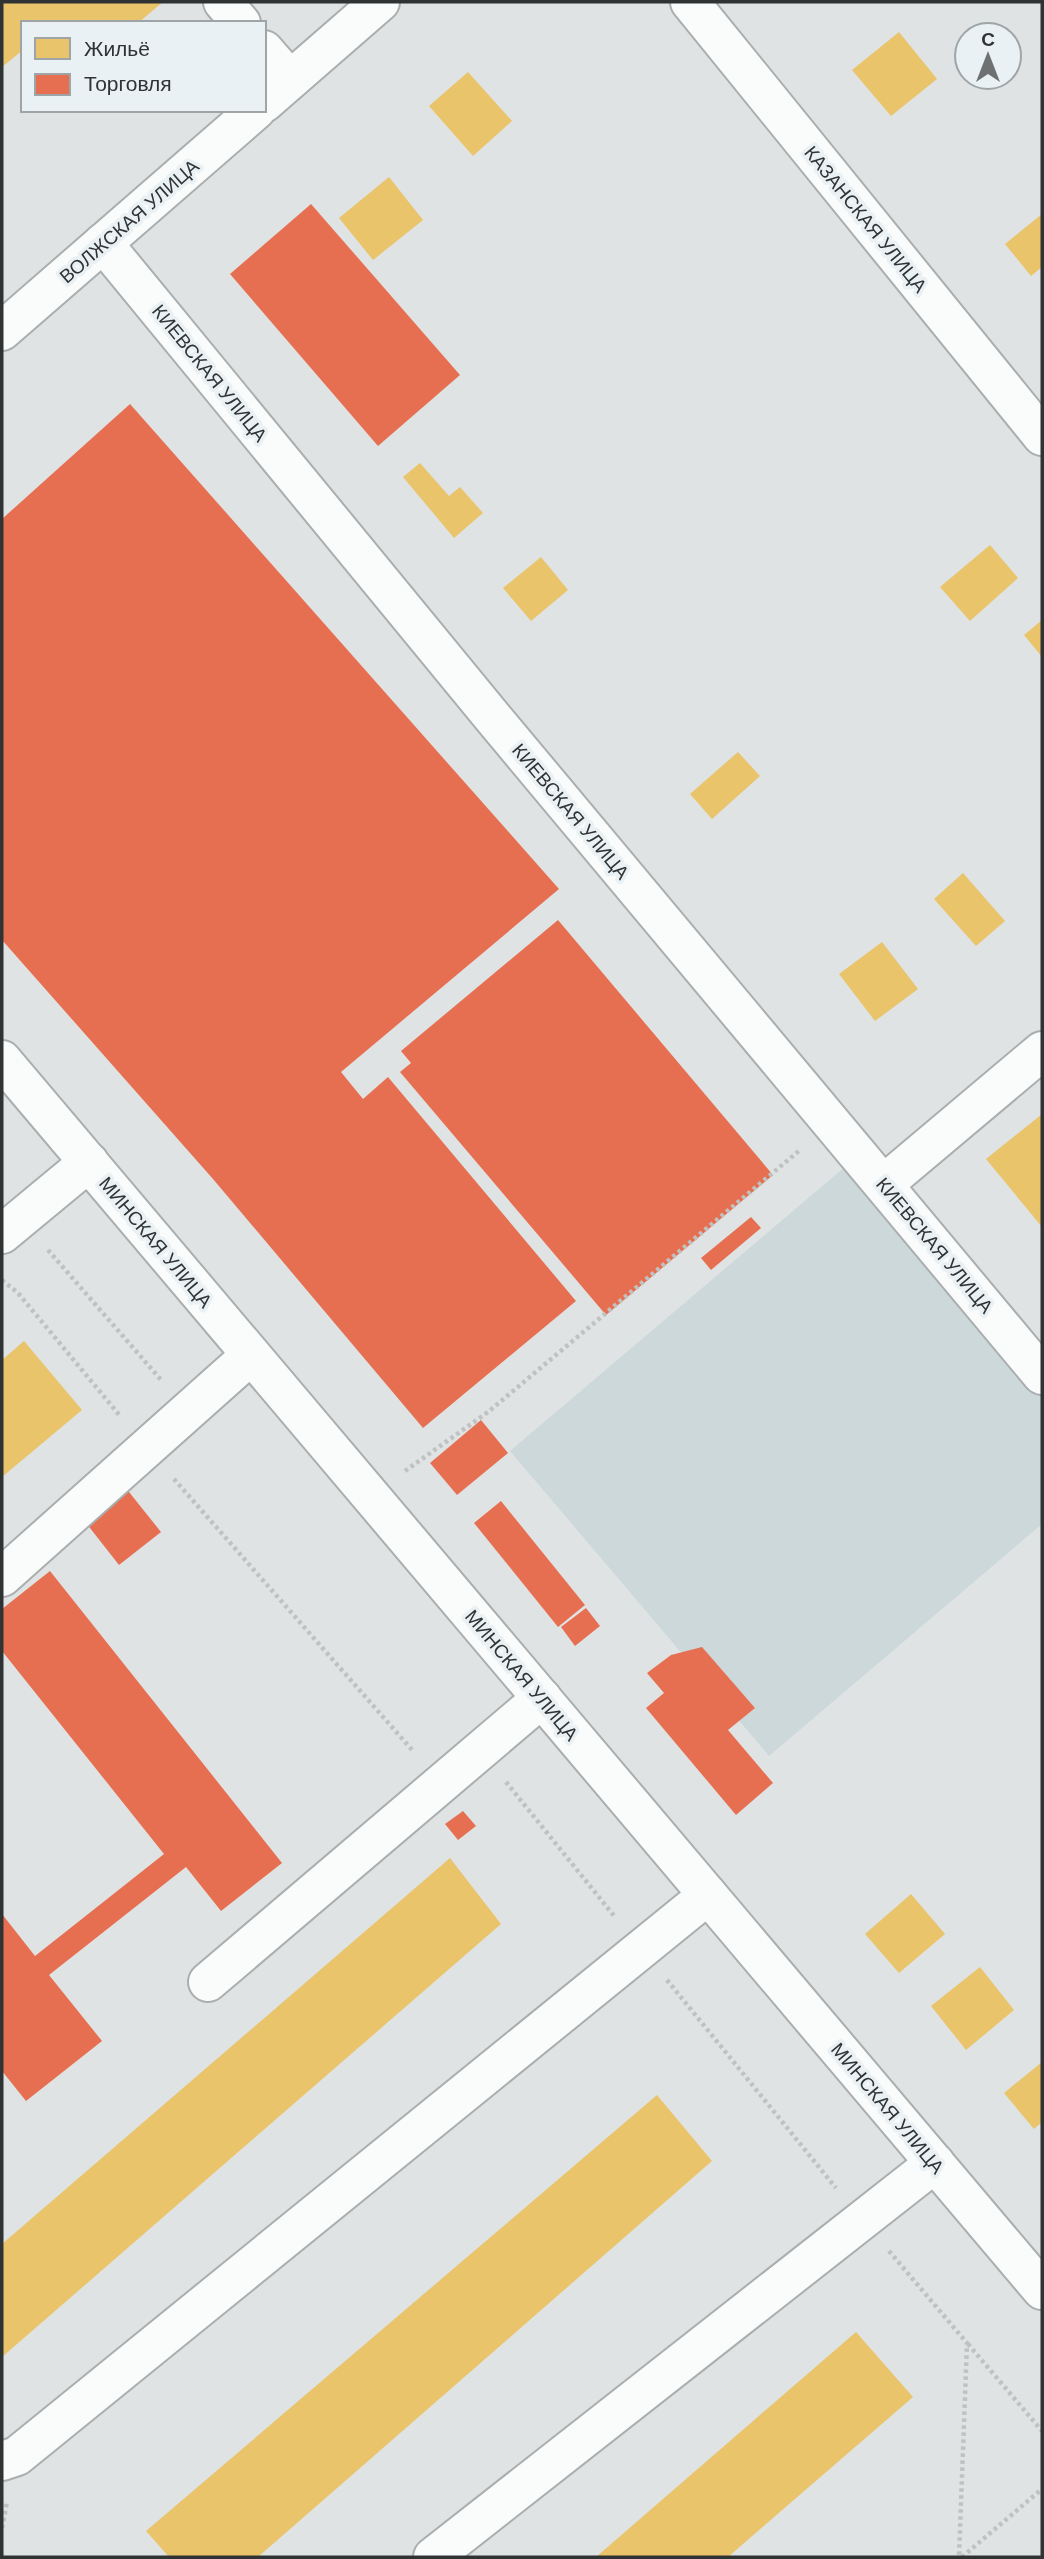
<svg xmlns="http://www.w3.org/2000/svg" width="1044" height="2559" font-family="'DM Sans',sans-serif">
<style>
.built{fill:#cdd8db}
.homes{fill:#e9c46a}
.shops{fill:#e76f51}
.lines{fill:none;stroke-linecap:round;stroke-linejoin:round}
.minor-casing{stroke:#abaeaf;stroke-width:42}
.major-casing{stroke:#abaeaf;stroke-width:42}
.path{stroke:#c0c1c1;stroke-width:4.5;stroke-dasharray:3.5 3.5;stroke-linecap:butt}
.minor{stroke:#fafbfb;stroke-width:38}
.major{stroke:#fafbfb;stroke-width:38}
.labels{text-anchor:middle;stroke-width:7;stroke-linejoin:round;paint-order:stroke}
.street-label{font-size:19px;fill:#303334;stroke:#e9f1f4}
</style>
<rect width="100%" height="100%" fill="#dfe3e4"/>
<!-- built -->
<polygon class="built" points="846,1166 1042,1397 1042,1524 769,1756 510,1451"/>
<!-- homes -->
<g class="homes">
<polygon points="2,2 163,2 138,23 23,23 23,50 2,67"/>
<polygon points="899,32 937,79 891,116 852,70"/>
<polygon points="468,72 512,121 473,156 429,106"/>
<polygon points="389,177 423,220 373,260 339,218"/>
<polygon points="1042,214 1042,267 1031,276 1005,244"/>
<polygon points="420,463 449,496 460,487 483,513 454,538 403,477"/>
<polygon points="990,545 1018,578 970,621 940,587"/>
<polygon points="541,557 568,590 531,621 503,588"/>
<polygon points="1042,620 1042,657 1024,635"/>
<polygon points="738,752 760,776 712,819 690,794"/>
<polygon points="963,873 1005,921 976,946 934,899"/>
<polygon points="882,942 918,989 875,1021 839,974"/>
<polygon points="1042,1114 1042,1227 986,1159"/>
<polygon points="24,1341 82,1410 2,1477 2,1360"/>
<polygon points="450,1858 501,1924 2,2357 2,2244"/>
<polygon points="911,1894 945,1934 899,1973 865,1934"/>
<polygon points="980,1967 1014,2010 966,2050 931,2006"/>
<polygon points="1042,2062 1042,2122 1034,2129 1004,2093"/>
<polygon points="657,2095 712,2161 258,2557 169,2557 146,2531"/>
<polygon points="856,2332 913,2397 728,2557 596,2557"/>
</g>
<!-- shops -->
<g class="shops">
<polygon points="311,204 460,375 378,446 230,274"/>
<polygon points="130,404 559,889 341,1072 363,1099 388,1077 576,1301 423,1428 213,1179 2,940 2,519"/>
<polygon points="558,920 773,1175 606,1315 400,1072 411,1063 401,1051"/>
<polygon points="751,1217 761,1228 711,1270 701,1258"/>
<polygon points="481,1420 508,1453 457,1495 430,1463"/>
<polygon points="121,1482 161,1532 119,1565 79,1514"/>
<polygon points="501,1501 585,1605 558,1627 474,1523"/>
<polygon points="50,1571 282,1863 221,1911 186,1867 49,1975 102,2041 26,2101 2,2071 2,1914 35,1956 164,1854 2,1651 2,1609"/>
<polygon points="586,1608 600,1626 575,1646 561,1627"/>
<polygon points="702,1647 755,1708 728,1730 773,1783 736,1815 646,1708 664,1693 647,1673 671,1655"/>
<polygon points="463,1811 476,1826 458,1840 445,1824"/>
</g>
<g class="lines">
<!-- minor casing -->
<g class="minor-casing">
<g id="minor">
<polyline points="223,2 241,23"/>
<polyline points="690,2 1042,436"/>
<polyline points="264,50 290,80"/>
<polyline points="264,103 380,2"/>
<polyline points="103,243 494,719 1042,1375"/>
<polyline points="2,331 256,110"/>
<polyline points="884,1184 1042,1051"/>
<polyline points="2,1234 89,1162"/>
<polyline points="2,1577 251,1355"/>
<polyline points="208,1982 542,1698"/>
<polyline points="2,2461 17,2456 708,1895"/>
<polyline points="433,2557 935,2163"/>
</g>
</g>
<!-- major casing -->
<g class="major-casing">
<polyline id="major" points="2,1060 1042,2290"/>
</g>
<!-- path -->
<g class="path">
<polyline points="48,1250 162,1381"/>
<polyline points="2,1280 18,1293 121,1417"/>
<polyline points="405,1471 488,1412 800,1150"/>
<polyline points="174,1479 413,1751"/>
<polyline points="506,1782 615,1917"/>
<polyline points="667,1980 836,2188"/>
<polyline points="889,2251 967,2343 959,2557"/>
<polyline points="968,2344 1042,2431"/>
<polyline points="2,2528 7,2502"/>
<polyline points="962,2557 1042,2489"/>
</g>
<!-- minor -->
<use href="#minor" class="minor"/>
<!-- major -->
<use href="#major" class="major"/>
</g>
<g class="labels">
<!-- street labels -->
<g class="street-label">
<text transform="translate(866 219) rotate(51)" y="7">КАЗАНСКАЯ УЛИЦА</text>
<text transform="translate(129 221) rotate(-41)" y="7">ВОЛЖСКАЯ УЛИЦА</text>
<text transform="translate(210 373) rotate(51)" y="7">КИЕВСКАЯ УЛИЦА</text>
<text transform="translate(571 811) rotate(50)" y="7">КИЕВСКАЯ УЛИЦА</text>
<text transform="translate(156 1242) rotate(50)" y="7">МИНСКАЯ УЛИЦА</text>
<text transform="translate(935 1245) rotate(50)" y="7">КИЕВСКАЯ УЛИЦА</text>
<text transform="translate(522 1675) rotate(50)" y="7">МИНСКАЯ УЛИЦА</text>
<text transform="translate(888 2108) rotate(50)" y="7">МИНСКАЯ УЛИЦА</text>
</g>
</g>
<!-- border -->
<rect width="1044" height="2559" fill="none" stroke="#303334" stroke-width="7"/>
<!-- legend -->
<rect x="21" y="21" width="245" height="91" fill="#e9f1f4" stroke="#9fa5a7" stroke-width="2"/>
<rect x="35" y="38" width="35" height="21" fill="#e9c46a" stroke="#9fa5a7" stroke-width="2"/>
<text x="84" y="56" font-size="21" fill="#303334">Жильё</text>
<rect x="35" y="74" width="35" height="21" fill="#e76f51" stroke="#9fa5a7" stroke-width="2"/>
<text x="84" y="91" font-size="21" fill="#303334">Торговля</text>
<!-- north arrow -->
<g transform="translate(988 56)"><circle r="33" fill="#e9f1f4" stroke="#9fa5a7" stroke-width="2"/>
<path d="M0-5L12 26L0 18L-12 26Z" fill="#6d7172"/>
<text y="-10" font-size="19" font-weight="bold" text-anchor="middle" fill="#303334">С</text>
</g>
</svg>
